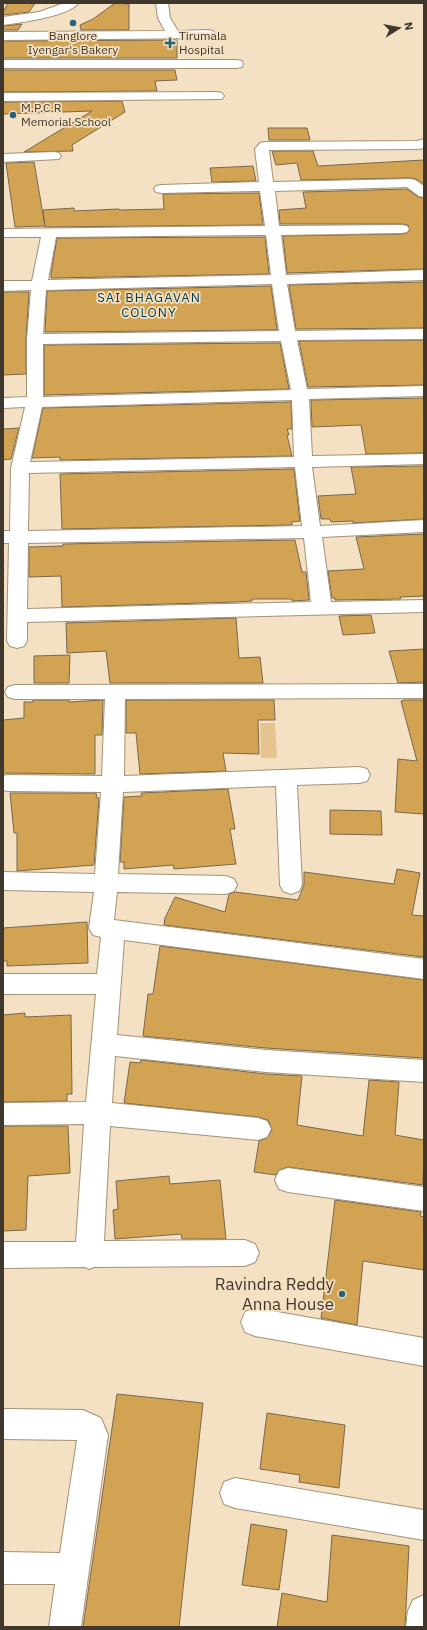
<svg xmlns="http://www.w3.org/2000/svg" width="427" height="1630" font-family="'IBM Plex Sans',sans-serif">
<style>
.green{fill:#e5c491}
.building{fill:#d3a354;stroke:#79684d}
.lines{fill:none;stroke-linecap:round;stroke-linejoin:round}
.minor-casing{stroke:#a49276;stroke-width:2}
.secondary-casing{stroke:#a49276;stroke-width:2}
.minor{fill:#fff;fill-rule:evenodd}
.secondary{fill:#fff;fill-rule:evenodd}
.poi-dot{fill:#27637a;stroke:#f4e0c2;stroke-width:1.5}
.labels{text-anchor:middle;stroke-width:3.5;stroke-linejoin:round;paint-order:stroke}
.far-poi-label{font-size:12px;fill:#40382c;stroke:#f4e0c2;text-anchor:start}
.far-neighbourhood-label{font-size:13px;letter-spacing:1px;fill:#04394b;stroke:#f4e0c2}
.near-poi-label{font-size:17px;fill:#40382c;stroke:#f4e0c2;text-anchor:end}
</style>
<rect width="100%" height="100%" fill="#f4e0c2"/>
<!-- green -->
<polygon class="green" points="260,723 275,723 277,758 261,758"/>
<!-- building -->
<g class="building">
<polygon points="8,3 35,3 29,12 3,15 3,12"/>
<polygon points="115,3 129,4 129,30 81,30 80,25 93,19"/>
<polygon points="22,24 18,30 3,30 3,26"/>
<polygon points="177,40 177,58 3,58 3,41"/>
<polygon points="3,70 175,70 177,80 155,81 157,91 3,92"/>
<polygon points="122,101 125,112 72,145 73,151 24,152 92,111 3,114 3,102"/>
<polygon points="268,128 307,128 310,140 269,140"/>
<polygon points="272,151 313,151 318,166 424,160 424,184 416,179 410,178 301,180 297,163 276,165"/>
<polygon points="34,162 45,226 15,227 6,163"/>
<polygon points="253,166 256,181 212,182 210,168"/>
<polygon points="407,189 418,197 424,198 424,269 287,273 283,236 402,234 407,233 410,230 408,225 402,224 280,224 279,210 306,208 303,192"/>
<polygon points="259,193 263,225 45,227 43,210 74,208 74,211 119,209 119,210 164,209 163,194"/>
<polygon points="265,237 269,274 51,278 51,274 57,238"/>
<polygon points="424,282 424,328 296,329 289,285"/>
<polygon points="271,286 277,330 45,332 47,291"/>
<polygon points="3,292 29,292 26,339 26,374 3,375"/>
<polygon points="424,340 424,385 308,387 299,341"/>
<polygon points="280,343 289,389 44,395 44,345"/>
<polygon points="424,398 424,453 366,454 361,425 312,427 311,400"/>
<polygon points="291,402 292,429 287,429 289,435 287,435 292,456 60,460 60,457 32,458 43,408"/>
<polygon points="19,428 11,459 3,460 3,429"/>
<polygon points="424,466 424,519 353,523 353,521 331,522 330,519 321,519 318,496 356,494 351,467"/>
<polygon points="294,469 300,521 292,522 292,525 62,529 60,474"/>
<polygon points="424,534 424,596 400,597 401,599 335,600 335,598 332,598 328,571 364,569 356,537"/>
<polygon points="295,540 302,572 306,572 309,600 292,601 292,599 252,599 252,601 235,602 62,607 61,576 29,577 29,547 63,546 63,544"/>
<polygon points="371,615 375,633 343,635 339,616"/>
<polygon points="236,618 239,658 260,657 263,683 110,683 106,651 67,653 66,623"/>
<polygon points="424,649 424,682 398,683 389,651"/>
<polygon points="70,655 69,683 34,683 34,656"/>
<polygon points="33,700 69,700 69,702 103,700 102,735 95,735 95,774 3,773 3,720 24,718 24,702 33,702"/>
<polygon points="126,700 274,700 275,720 258,720 259,754 223,753 226,771 140,774 136,733 126,733"/>
<polygon points="403,700 424,700 424,814 395,812 398,759 417,761 401,701 403,701"/>
<polygon points="228,789 235,829 230,829 236,864 174,869 173,865 124,869 124,862 120,862 124,797 142,796 141,793"/>
<polygon points="10,793 96,793 97,798 99,798 94,865 17,871 17,833 14,833"/>
<polygon points="330,810 381,811 382,835 330,834"/>
<polygon points="397,869 420,873 412,915 424,916 424,957 164,925 165,918 175,897 225,912 229,894 235,892 298,900 304,885 304,872 394,884"/>
<polygon points="87,922 88,963 7,966 7,961 3,961 3,928"/>
<polygon points="160,946 424,980 424,1058 266,1048 143,1036 148,994 153,994"/>
<polygon points="25,1013 25,1017 71,1015 72,1094 67,1094 67,1101 3,1102 3,1015"/>
<polygon points="141,1060 266,1074 302,1076 297,1125 363,1136 369,1080 399,1082 395,1135 424,1140 423,1185 288,1167 279,1170 276,1175 254,1172 259,1141 267,1138 272,1130 268,1120 258,1117 124,1103 130,1062 140,1063"/>
<polygon points="3,1126 68,1126 70,1173 28,1176 26,1230 3,1231"/>
<polygon points="169,1176 170,1184 220,1180 226,1239 182,1239 181,1234 115,1239 113,1210 118,1209 116,1181"/>
<polygon points="335,1200 421,1212 420,1216 424,1217 424,1270 363,1261 357,1325 321,1318"/>
<polygon points="117,1394 203,1403 179,1627 83,1627"/>
<polygon points="267,1413 345,1425 339,1488 299,1482 300,1475 260,1469"/>
<polygon points="251,1524 287,1530 279,1590 242,1585"/>
<polygon points="332,1535 409,1546 405,1627 277,1627 282,1593 327,1602"/>
</g>
<g class="lines">
<!-- minor casing -->
<g class="minor-casing">
<g id="minor">
<polygon points="156,3 168,3 170,18 178,31 209,30 213,31 215,34 213,37 209,38 3,40 3,32 165,31 158,18"/>
<polygon points="3,60 237,60 242,61 243,64 242,67 237,68 3,68"/>
<polygon points="217,92 222,93 224,96 222,99 3,101 3,93"/>
<path d="M424 139V148L418 149 269 150 273 182 410 179 415 180 424 186V197L419 196 407 187 275 191 279 226 402 225 407 226 409 229 407 232 402 233 281 235 286 275 424 270V280L287 284 295 331 424 329V339L297 340 307 389 424 386V396L309 399 312 456 424 454V464L312 467 320 526 424 520V532L322 537 331 602 424 600V612L27 622V641L24 646 17 648 10 646 7 641 9 543H3V531H10L11 468 25 407 3 408V398L27 397V339L31 290 3 291V281H32L41 237H3V229L265 226 260 191 161 193 156 192 154 189 156 186 161 185 259 182 255 149 260 143 265 142 417 141ZM266 235 271 275 48 280 56 237ZM272 284 279 331 43 334 46 290ZM281 341 291 390 43 397V344ZM292 400 294 457 30 462 42 407ZM295 467 302 526 28 531 29 473ZM304 538 311 602 27 609 28 543Z"/>
<polygon points="54,152 59,153 61,156 59,159 3,162 3,154"/>
<polygon points="424,684 424,698 125,699 124,776 359,767 367,769 370,775 367,781 359,783 297,785 302,885 299,891 291,894 283,891 280,885 276,786 123,792 118,874 226,876 234,879 237,885 234,891 226,894 117,892 114,920 424,959 424,979 124,940 117,1035 266,1050 424,1060 424,1082 266,1072 115,1056 112,1103 258,1118 267,1121 271,1129 267,1137 258,1140 110,1126 104,1241 245,1240 255,1244 259,1253 255,1262 245,1266 94,1267 89,1269 85,1267 3,1268 3,1242 76,1242 84,1124 3,1125 3,1103 86,1102 96,994 3,994 3,974 97,974 101,937 93,935 89,928 94,892 3,890 3,872 95,874 101,792 7,791 3,790 3,776 7,775 102,776 105,699 15,699 8,697 5,692 8,687 15,685"/>
<polygon points="288,1168 424,1187 424,1211 288,1192 279,1189 275,1180 279,1171"/>
<polygon points="255,1308 424,1338 424,1366 255,1336 245,1332 241,1322 245,1312"/>
<polygon points="3,1409 83,1410 101,1418 108,1435 81,1627 49,1627 55,1584 3,1584 3,1552 60,1553 77,1440 3,1439"/>
<polygon points="235,1478 424,1510 424,1540 235,1508 224,1504 220,1493 224,1482"/>
<polygon points="424,1595 424,1627 406,1627 408,1611 413,1600"/>
</g>
</g>
<!-- secondary casing -->
<g class="secondary-casing">
<path id="secondary" d="M64 3H79C69 16 19 23 3 25V17L39 12Z"/>
</g>
<!-- minor -->
<use href="#minor" class="minor"/>
<!-- secondary -->
<use href="#secondary" class="secondary"/>
</g>
<!-- markers -->
<g class="poi-dot">
<circle cx="73" cy="23" r="4"/>
<path d="M168 37h4v4h4v4h-4v4h-4v-4h-4v-4h4z"/>
<circle cx="13" cy="115" r="4"/>
<circle cx="342" cy="1294" r="4"/>
</g>
<g class="labels">
<!-- far-poi labels -->
<g class="far-poi-label">
<text x="73" y="40" text-anchor="middle">Banglore<tspan x="73" dy="14">Iyengar's Bakery</tspan></text>
<text x="179" y="40">Tirumala<tspan x="179" dy="14">Hospital</tspan></text>
<text x="21" y="112">M.P.C.R<tspan x="21" dy="14">Memorial School</tspan></text>
</g>
<!-- far-neighbourhood labels -->
<g class="far-neighbourhood-label">
<text x="149" y="302">SAI BHAGAVAN<tspan x="149" dy="15">COLONY</tspan></text>
</g>
<!-- near-poi labels -->
<g class="near-poi-label">
<text x="334" y="1290">Ravindra Reddy<tspan x="334" dy="20">Anna House</tspan></text>
</g>
</g>
<!-- border -->
<rect width="427" height="1630" fill="none" stroke="#40382c" stroke-width="8"/>
<!-- north arrow -->
<g transform="translate(399 28) rotate(79)" stroke="#f4e0c2" stroke-width="3" paint-order="stroke">
<path d="M0-3L7 15L0 10L-7 15Z" fill="#40382c"/>
<text y="-6" font-size="11" font-weight="bold" text-anchor="middle" fill="#40382c">N</text>
</g>
</svg>
